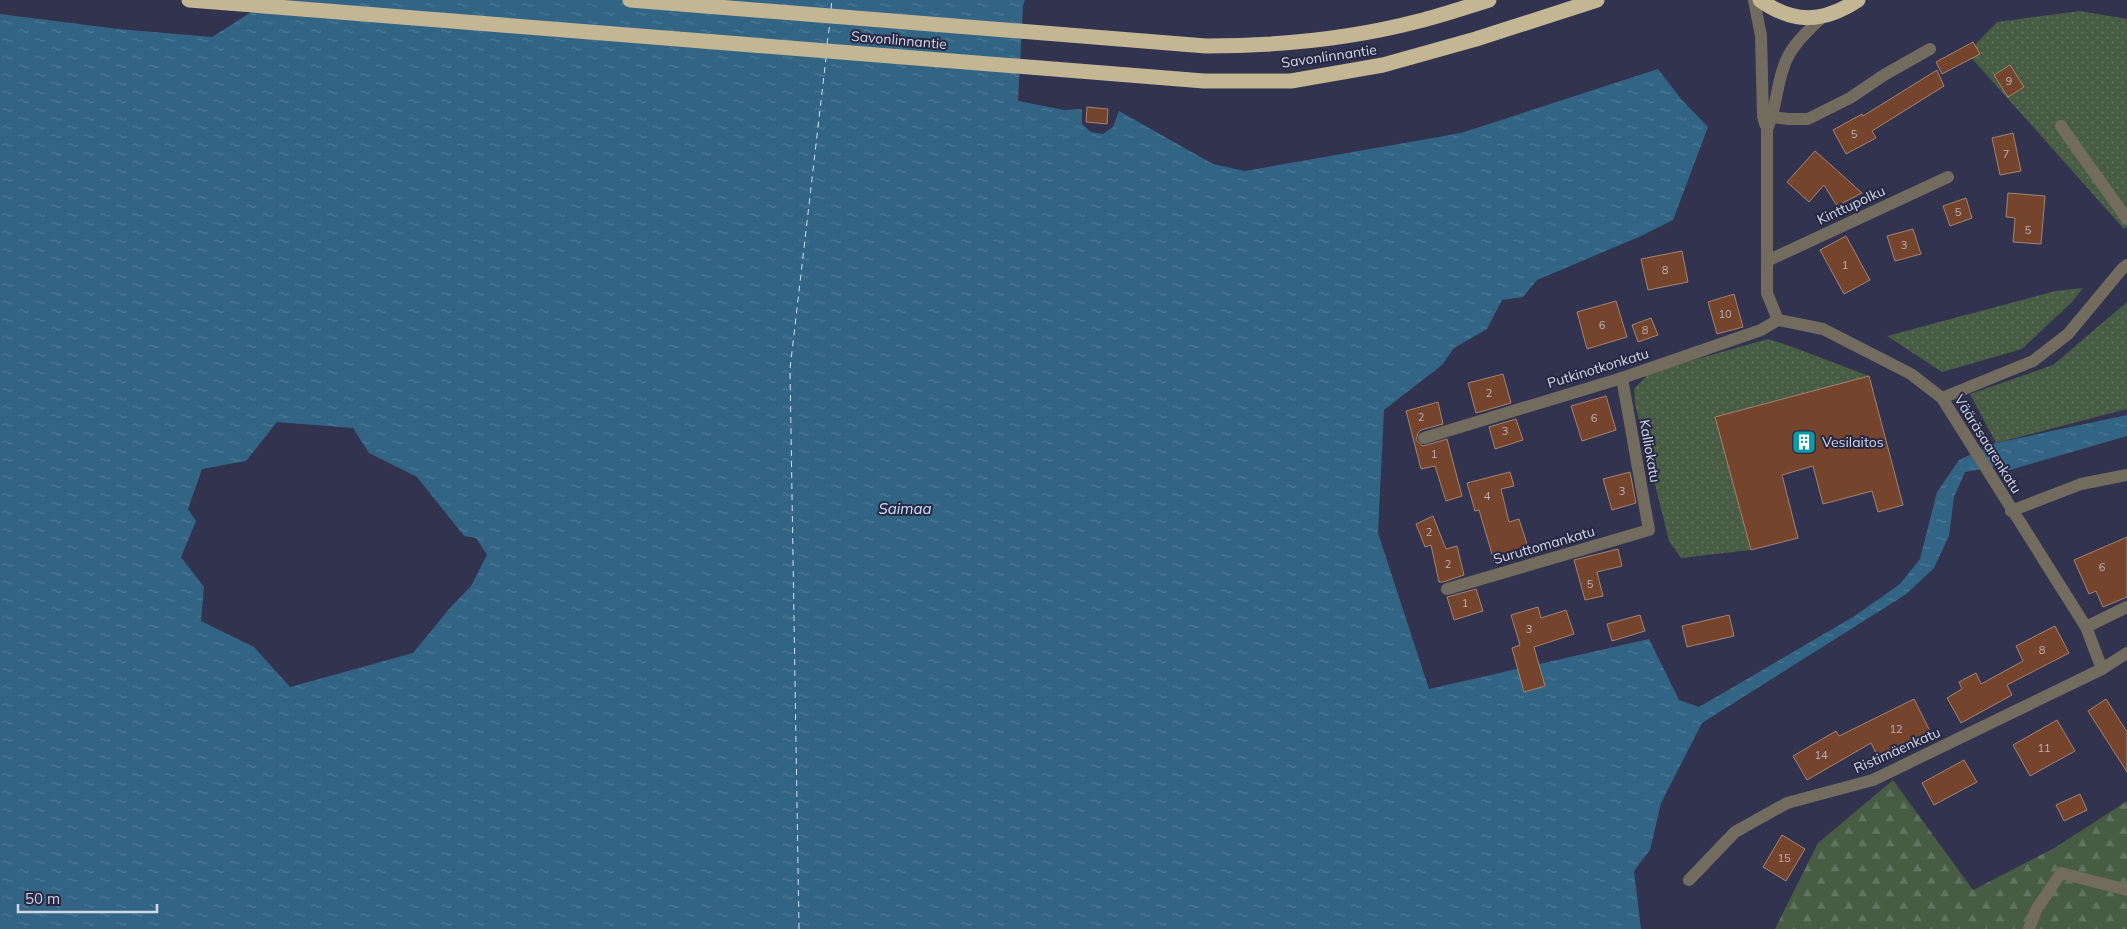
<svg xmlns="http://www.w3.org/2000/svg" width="2127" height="929" font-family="Mulish,sans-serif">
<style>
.grass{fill:url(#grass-dots)}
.forest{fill:url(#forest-firs)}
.water{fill:url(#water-ripples);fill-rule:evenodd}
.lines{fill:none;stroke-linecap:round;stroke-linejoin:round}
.ferry{stroke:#c9e6fb;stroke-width:1;stroke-dasharray:6 5;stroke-linecap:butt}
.building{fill:#74452c;stroke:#a58371}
.minor{stroke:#716c5e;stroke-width:12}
.highway{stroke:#c3b693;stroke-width:15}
.labels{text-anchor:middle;stroke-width:4;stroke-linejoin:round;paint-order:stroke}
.number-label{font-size:11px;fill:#bcb2b9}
.street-label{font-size:14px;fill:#d4d6e8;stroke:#272944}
.poi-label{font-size:14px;fill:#d4d6e8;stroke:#272944;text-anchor:start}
.water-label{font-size:15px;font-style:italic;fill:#c9e6fb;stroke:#272944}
</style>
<defs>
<pattern id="grass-dots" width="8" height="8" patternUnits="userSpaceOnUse" patternTransform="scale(1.25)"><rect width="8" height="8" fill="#485c44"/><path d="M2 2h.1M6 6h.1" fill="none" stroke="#62735f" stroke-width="1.8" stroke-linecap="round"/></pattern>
<pattern id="forest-firs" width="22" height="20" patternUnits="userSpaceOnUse" patternTransform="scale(1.25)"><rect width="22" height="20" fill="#485c44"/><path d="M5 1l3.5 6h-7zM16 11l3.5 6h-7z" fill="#62735f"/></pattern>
<pattern id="water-ripples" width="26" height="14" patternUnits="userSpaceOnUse" patternTransform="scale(1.25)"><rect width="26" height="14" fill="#326584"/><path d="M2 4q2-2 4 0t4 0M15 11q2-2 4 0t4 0" fill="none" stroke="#4f7a95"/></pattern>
</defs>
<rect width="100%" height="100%" fill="#31334f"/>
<!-- grass -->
<g class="grass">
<polygon points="2080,11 2127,19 2127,227 2124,229 1967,53 1997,22"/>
<polygon points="2083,288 2073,301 2022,349 1942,372 1887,336 2055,291"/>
<polygon points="2127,302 2127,409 1996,443 1970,394 2053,365"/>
<polygon points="1768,339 1790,346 1869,376 1716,417 1751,550 1681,558 1669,541 1635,404 1634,389 1650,372"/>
</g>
<!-- forest -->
<polygon class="forest" points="1893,780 1973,890 2056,847 2127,801 2127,929 1775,929 1818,843"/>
<!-- water -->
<path class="water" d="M270 0H1025L1023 6 1018 101 1064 110 1082 109V124L1091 132 1103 134 1113 127 1119 111 1213 164 1245 171 1461 133 1658 69 1681 99 1708 127 1673 220 1641 236 1537 280 1523 297 1502 300 1487 329 1454 348 1442 365 1384 410 1378 533 1429 689 1649 639 1679 700 1699 707 1853 617 1900 584 1920 559 1937 492 1959 460 1996 443 2127 415V436L2006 471 2003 465 1965 472 1954 497 1949 536 1934 568 1905 595 1702 723 1661 803 1650 850 1634 871 1641 929H0V14L118 29 212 37ZM277 422 353 428 369 453 417 477 464 536 476 538 487 555 471 586 450 608 413 653 290 687 254 647 201 621 204 587 181 557 196 521 188 509 202 469 246 461Z"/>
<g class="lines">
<!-- ferry -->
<g class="ferry">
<polyline points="831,9 832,0"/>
<polyline points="827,44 830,23"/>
<polyline points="799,929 790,369 826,58"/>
</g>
</g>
<!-- building -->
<g class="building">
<polygon points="1973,42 1980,54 1942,74 1936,62"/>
<polygon points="2010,65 2024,87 2008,97 1994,75"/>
<polygon points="1937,70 1944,86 1872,131 1876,138 1846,154 1833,130 1862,114 1863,116"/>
<polygon points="1087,107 1108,109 1107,124 1086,122"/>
<polygon points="2013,133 2021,171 2000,175 1992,138"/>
<polygon points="1815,151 1822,157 1862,193 1837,206 1824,185 1809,202 1787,182"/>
<polygon points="2008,193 2045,196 2041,244 2013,242 2015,218 2006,217"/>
<polygon points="1966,198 1972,218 1950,226 1943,206"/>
<polygon points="1913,229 1921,254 1895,261 1887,236"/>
<polygon points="1846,236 1870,280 1844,294 1820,250"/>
<polygon points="1682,251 1688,282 1648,290 1641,259"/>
<polygon points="1734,294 1743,327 1717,334 1708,302"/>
<polygon points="1616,301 1627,337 1587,349 1577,312"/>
<polygon points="1651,318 1658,335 1638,342 1632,325"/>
<polygon points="1503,374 1511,403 1476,413 1468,383"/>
<polygon points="1869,376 1903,505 1878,512 1872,491 1823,504 1813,466 1782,475 1798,538 1751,550 1715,417"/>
<polygon points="1606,396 1616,430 1582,441 1571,406"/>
<polygon points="1438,402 1443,424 1421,430 1418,433 1416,440 1423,446 1447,439 1462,496 1446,501 1435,466 1421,469 1406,411"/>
<polygon points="1516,419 1523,440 1495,449 1489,427"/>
<polygon points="1510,472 1514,486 1501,489 1509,522 1519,519 1529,550 1494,561 1479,510 1475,511 1467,483"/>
<polygon points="1630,472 1636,503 1612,510 1603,479"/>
<polygon points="1433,516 1446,549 1457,546 1464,575 1443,582 1439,582 1431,545 1425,547 1416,524"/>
<polygon points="2127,537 2127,597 2103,607 2096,591 2089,594 2074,560"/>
<polygon points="1618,549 1622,566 1597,572 1603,596 1585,600 1574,560"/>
<polygon points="1476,589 1483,611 1454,620 1447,597"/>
<polygon points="1538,607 1541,618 1566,610 1574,634 1534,647 1545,686 1524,692 1512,648 1520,645 1511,615"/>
<polygon points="1640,615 1645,631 1612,641 1607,624"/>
<polygon points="1729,615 1734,636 1687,647 1682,626"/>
<polygon points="2055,626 2069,653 2007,685 2012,695 1961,723 1947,698 1962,689 1959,682 1976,673 1981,684 2023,661 2016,646"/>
<polygon points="1914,699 1931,733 1879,759 1871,743 1807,780 1793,756 1836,731 1839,736"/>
<polygon points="2106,699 2127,732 2127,772 2088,711"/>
<polygon points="2057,720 2075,751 2030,776 2013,745"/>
<polygon points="1964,760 1977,782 1934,805 1922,783"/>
<polygon points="2080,794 2087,810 2064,821 2056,805"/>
<polygon points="1782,835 1805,849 1786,881 1763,867"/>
</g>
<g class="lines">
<!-- minor -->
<g class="minor">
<polyline points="1754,0 1761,36 1763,116 1765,124"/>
<path d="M1822 17C1806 33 1789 47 1783 69 1776 89 1776 110 1767 129V293L1778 320 1823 329 1911 374 1942 398 2086 627 2102 669"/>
<polyline points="1763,116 1789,119 1808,119 1850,98 1884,75 1930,49"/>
<polyline points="2061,126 2127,219"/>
<polyline points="1767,261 1948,177"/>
<polyline points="1942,398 2033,361 2068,334 2122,269 2127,265"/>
<polyline points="1424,438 1622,378 1761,330 1778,320"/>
<polyline points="2011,511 2081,484 2127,475"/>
<polyline points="1447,589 1649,530 1622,378"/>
<polyline points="2086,627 2127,607"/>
<polyline points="1689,880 1735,832 1787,803 1873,780 2102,669 2127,653"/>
<polyline points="2029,929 2036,910 2061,873 2127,890"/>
</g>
<!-- highway -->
<g class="highway">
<polyline points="189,0 1204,81 1291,81 1383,65 1476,39 1597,0"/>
<path d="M630 0 1206 46C1277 46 1350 39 1419 21 1443 15 1466 7 1489 0"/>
<path d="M1760 0C1794 24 1823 23 1858 0"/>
</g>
</g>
<!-- icons -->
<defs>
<g id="building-square" transform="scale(1.25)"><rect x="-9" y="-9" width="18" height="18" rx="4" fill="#0f9aa8" stroke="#272944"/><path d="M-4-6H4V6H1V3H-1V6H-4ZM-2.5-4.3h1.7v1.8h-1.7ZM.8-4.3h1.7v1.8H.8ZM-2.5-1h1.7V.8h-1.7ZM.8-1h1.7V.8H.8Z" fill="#fff"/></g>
</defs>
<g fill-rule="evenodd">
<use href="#building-square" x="1804" y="442"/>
</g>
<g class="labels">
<!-- number labels -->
<g class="number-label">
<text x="2009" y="85">9</text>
<text x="1854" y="138">5</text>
<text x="2006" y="158">7</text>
<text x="1958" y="216">5</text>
<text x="2028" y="234">5</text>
<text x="1904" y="249">3</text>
<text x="1845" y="269">1</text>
<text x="1665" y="274">8</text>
<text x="1725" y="318">10</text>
<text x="1602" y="329">6</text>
<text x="1645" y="334">8</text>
<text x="1489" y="397">2</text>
<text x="1421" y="421">2</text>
<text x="1594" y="422">6</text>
<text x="1505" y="435">3</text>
<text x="1434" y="458">1</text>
<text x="1622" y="495">3</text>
<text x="1487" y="500">4</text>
<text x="1429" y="536">2</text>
<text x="1448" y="568">2</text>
<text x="2102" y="571">6</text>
<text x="1590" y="588">5</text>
<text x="1465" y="607">1</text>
<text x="1529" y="633">3</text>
<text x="2042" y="654">8</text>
<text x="1896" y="733">12</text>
<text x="2044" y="752">11</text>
<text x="1821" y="759">14</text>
<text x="1784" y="862">15</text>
</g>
<!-- street labels -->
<g class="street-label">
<text transform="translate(899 40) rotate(5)" y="5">Savonlinnantie</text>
<text transform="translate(1329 56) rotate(-8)" y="5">Savonlinnantie</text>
<text transform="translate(1851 205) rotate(-25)" y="5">Kinttupolku</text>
<text transform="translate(1598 368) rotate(-17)" y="5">Putkinotkonkatu</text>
<text transform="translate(1988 444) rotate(58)" y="5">Vääräsaarenkatu</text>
<text transform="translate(1650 451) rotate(80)" y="5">Kalliokatu</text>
<text transform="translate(1544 545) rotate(-16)" y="5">Suruttomankatu</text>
<text transform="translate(1897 750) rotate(-24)" y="5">Ristimäenkatu</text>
</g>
<!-- poi labels -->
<g class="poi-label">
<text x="1822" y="447">Vesilaitos</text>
</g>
<!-- water labels -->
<g class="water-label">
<text x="905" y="514">Saimaa</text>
</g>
</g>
<!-- scale -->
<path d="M18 904v8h139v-8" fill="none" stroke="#d4d6e8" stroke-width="2.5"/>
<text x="25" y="904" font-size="15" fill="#d4d6e8" stroke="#272944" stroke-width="4" paint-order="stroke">50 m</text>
</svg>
